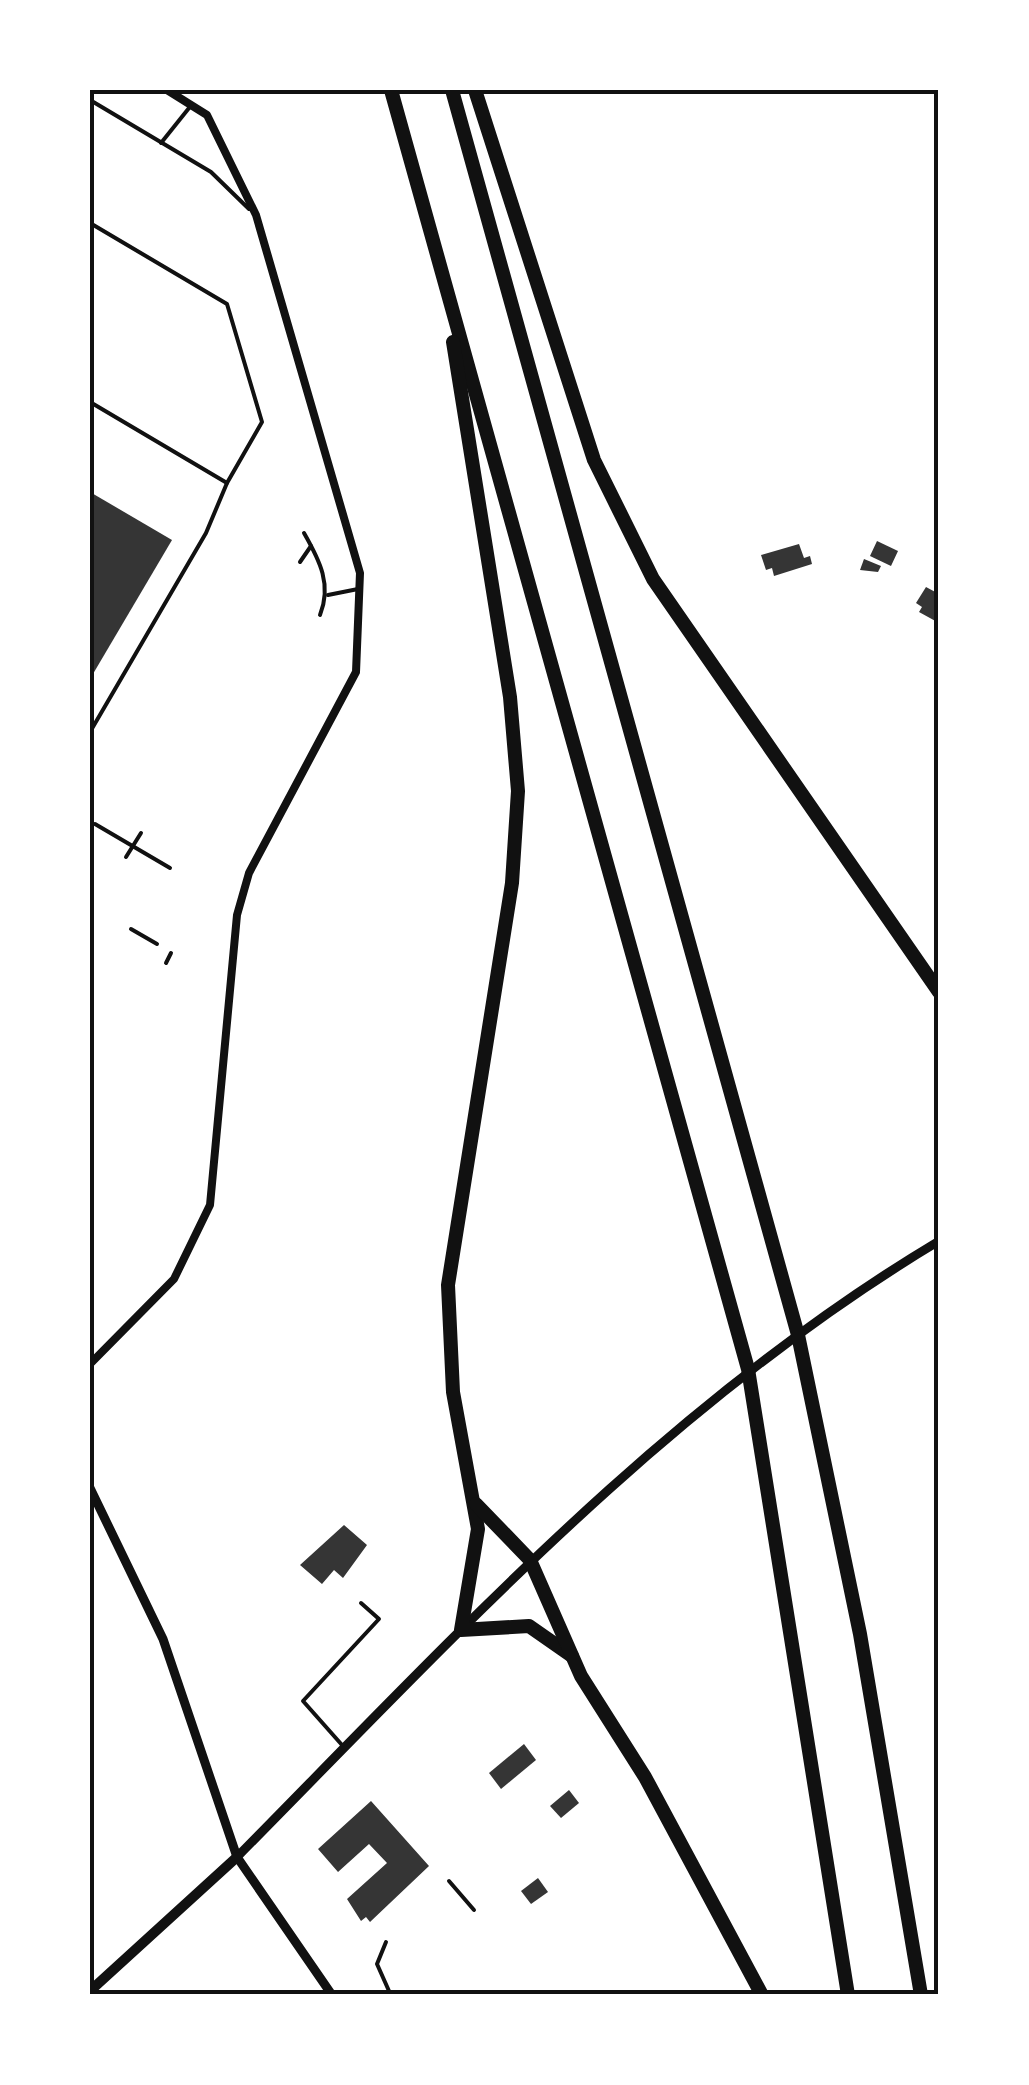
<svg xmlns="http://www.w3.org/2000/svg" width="1029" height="2085" font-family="'Golos Text',sans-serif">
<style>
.building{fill:#353535}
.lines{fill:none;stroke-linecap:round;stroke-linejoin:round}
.service{stroke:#111;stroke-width:4}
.minor{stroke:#111;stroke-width:8}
.tertiary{stroke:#111;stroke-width:9}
.secondary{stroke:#111;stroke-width:10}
.motorway{stroke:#111;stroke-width:14}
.neatline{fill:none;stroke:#111;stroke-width:4}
</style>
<rect width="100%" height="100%" fill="#fff"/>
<!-- building -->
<g class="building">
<polygon points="90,492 172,540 90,679"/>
<polygon points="877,541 898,551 891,566 870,556"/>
<polygon points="799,544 804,558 810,556 812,564 774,576 772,568 766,570 761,555"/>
<polygon points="864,559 881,566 878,572 860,570"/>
<polygon points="926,587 939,594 939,623 919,612 922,607 916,603"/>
<polygon points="344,1525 367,1545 343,1578 334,1570 322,1584 300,1565"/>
<polygon points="524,1744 536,1760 501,1789 489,1773"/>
<polygon points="569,1790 579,1803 561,1818 550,1806"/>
<polygon points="371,1801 429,1866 370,1922 366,1917 361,1921 347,1899 387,1863 369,1844 338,1872 318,1849"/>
<polygon points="538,1878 548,1892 531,1904 521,1891"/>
</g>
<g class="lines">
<!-- service -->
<g class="service">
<polyline points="90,100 211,172 249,209"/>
<polyline points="161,143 189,108"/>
<polyline points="90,223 227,304 262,422 227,483 206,533 90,732"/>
<polyline points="90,402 227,483"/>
<path d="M304 533C320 561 332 585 320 615"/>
<polyline points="300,562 311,546"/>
<polyline points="328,595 358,589"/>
<polyline points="95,824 170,868"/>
<polyline points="126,857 141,833"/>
<polyline points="131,929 157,944"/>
<polyline points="166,963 171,953"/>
<polyline points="342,1745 303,1701 379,1619 361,1603"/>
<polyline points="449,1881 474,1910"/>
<polyline points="385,1995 389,1991 377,1964 386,1942"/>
</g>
<!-- minor -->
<polyline class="minor" points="90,1364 174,1279 210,1205 237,915 249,873 356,672 360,573 256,215 207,115 167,90"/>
<!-- tertiary -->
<g class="tertiary">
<polyline points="90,1488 163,1639 237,1857 332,1995"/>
<path d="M237 1857C457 1634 668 1403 939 1241"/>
</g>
<!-- secondary -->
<polyline class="secondary" points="90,1991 237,1857"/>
<!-- motorway -->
<g class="motorway">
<polyline points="391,90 748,1369 848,1995"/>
<polyline points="452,90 798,1335 860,1634 921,1995"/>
<polyline points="475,90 594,460 653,579 939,992"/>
<polyline points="453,342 510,697 518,791 512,883 448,1285 453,1392 478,1529 461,1630 529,1626 572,1656"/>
<polyline points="476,1504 530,1560 581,1676 645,1777 762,1995"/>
</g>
</g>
<!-- border -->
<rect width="1029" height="2085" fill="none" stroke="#ffffff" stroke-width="185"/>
<rect x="92" y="92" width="844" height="1900" class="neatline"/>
</svg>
